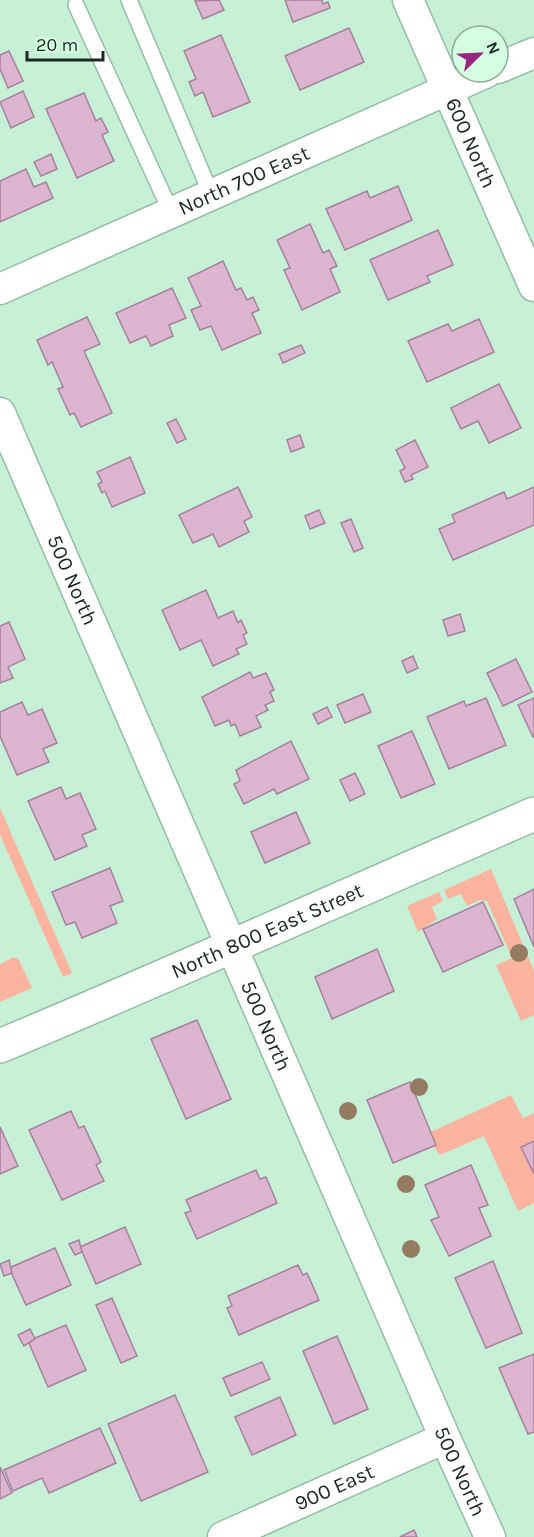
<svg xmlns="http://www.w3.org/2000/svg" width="534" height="1537" font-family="Karla,sans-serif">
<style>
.green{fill:#fcb49f}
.building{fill:#dcb6d1;stroke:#a6819c;stroke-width:1.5}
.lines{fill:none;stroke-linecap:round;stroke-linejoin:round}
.service-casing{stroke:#94bda3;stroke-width:18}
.minor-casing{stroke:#94bda3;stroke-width:33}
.tertiary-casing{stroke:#94bda3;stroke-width:36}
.service{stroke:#fff;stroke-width:15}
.minor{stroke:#fff;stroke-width:30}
.tertiary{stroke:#fff;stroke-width:33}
.tree{fill:#947c62}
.labels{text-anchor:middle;stroke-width:4.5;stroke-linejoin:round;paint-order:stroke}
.street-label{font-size:21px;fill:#1a2a20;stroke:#d4ffe3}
</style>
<rect width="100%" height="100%" fill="#c7f1d6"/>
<!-- green -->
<g class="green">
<polygon points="0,808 72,973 63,977 0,835"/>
<polygon points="491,869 534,971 534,1015 521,1021 496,965 512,958 487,901 480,900 467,906 461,894 448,899 444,890"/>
<polygon points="439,892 443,901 432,907 437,919 418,932 407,906"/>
<polygon points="14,957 19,960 32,988 0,1002 0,964"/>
<polygon points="511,1095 523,1118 534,1113 534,1203 518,1211 484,1136 440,1155 433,1146 436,1145 431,1132"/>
</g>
<!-- building -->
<g class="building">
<polygon points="219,0 224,10 203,19 195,1"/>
<polygon points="285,0 322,0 323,4 328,2 330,8 293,22"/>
<polygon points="349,28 364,62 300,90 285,56"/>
<polygon points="221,35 250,102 213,117 203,92 195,96 189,82 196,79 184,51"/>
<polygon points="9,51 23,81 8,88 0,69 0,55"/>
<polygon points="23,91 34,117 11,128 0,102"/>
<polygon points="84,93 96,121 101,118 108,132 102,135 114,161 77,178 46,109"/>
<polygon points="51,154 57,169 41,176 34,162"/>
<polygon points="26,169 34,187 46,182 53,198 0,222 0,181"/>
<polygon points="398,186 412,220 345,250 326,209 367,191 370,198"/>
<polygon points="310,224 323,253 329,250 337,266 330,269 340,292 302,310 284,270 290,268 277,240"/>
<polygon points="438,230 453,265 427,276 430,282 388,300 370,260"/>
<polygon points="223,261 236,290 241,288 247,300 253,297 259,310 252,313 261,333 222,350 211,326 200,330 191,310 201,306 188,278"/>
<polygon points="172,288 186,318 169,325 173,336 151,346 146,336 130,343 116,313"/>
<polygon points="87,317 100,344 84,351 112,413 81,427 74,413 70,415 58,389 63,387 52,362 48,365 37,340"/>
<polygon points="479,319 494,352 427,382 408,341 448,324 452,331"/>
<polygon points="301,345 305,353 283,363 279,354"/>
<polygon points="499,384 521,428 489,443 478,421 461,429 451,408"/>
<polygon points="176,419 186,439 177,443 167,423"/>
<polygon points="300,435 304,447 291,452 287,440"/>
<polygon points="415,440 428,467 411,475 413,479 405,482 400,471 405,468 396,450"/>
<polygon points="130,457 145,493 112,507 105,491 102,493 98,484 102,482 97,472"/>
<polygon points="238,487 252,517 244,521 249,532 219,547 213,534 193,543 179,515"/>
<polygon points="534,487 534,525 453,560 439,529 455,522 452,515 504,492 507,499"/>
<polygon points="319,510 325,523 310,529 305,516"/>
<polygon points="351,519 363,548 354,552 341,523"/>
<polygon points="206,590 218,618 233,611 238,623 241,620 247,633 243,635 247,644 236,649 239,654 213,666 201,640 180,650 162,610"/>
<polygon points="460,614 465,631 448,636 443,620"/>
<polygon points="9,622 25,659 8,667 13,678 0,683 0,626"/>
<polygon points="413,656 418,668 407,673 402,661"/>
<polygon points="516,659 532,692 503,706 487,673"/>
<polygon points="250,672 253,678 266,673 274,690 270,692 274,701 265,705 268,710 256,716 261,727 240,736 235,724 231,726 229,720 215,726 202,697"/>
<polygon points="363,694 371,712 345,723 337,705"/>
<polygon points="486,698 506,745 449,769 427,717 464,701 466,706"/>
<polygon points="534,698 534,737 533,737 518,705"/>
<polygon points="22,702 28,715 42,709 57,743 43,749 49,762 17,775 0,736 0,712"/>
<polygon points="327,707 332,717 318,724 313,714"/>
<polygon points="412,731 435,784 401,798 378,746"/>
<polygon points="291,741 309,779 277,794 274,789 244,804 234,784 240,781 236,770"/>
<polygon points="355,773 365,794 350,801 340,780"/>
<polygon points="61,787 66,799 80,793 96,829 82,835 87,846 55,860 28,801"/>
<polygon points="296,812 310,843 265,863 251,832"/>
<polygon points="110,868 123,901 110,906 117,923 82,938 75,922 66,925 52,892"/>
<polygon points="534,889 534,947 514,899"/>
<polygon points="483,902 503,945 443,972 423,929"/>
<polygon points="377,949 394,991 332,1019 315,977"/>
<polygon points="197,1020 231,1099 186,1119 151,1039"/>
<polygon points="410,1082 436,1145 393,1163 367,1100"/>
<polygon points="71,1111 79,1128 84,1126 101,1162 96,1165 104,1181 62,1200 29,1130"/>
<polygon points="0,1127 18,1166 0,1174"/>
<polygon points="534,1141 534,1174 521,1147"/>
<polygon points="471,1165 488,1205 479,1208 491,1236 449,1256 431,1220 439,1217 425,1185"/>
<polygon points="256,1170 260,1179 266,1177 277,1203 197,1239 185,1213 191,1211 186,1200"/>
<polygon points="125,1227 141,1264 96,1284 80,1247"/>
<polygon points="79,1240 82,1252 75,1255 69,1244"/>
<polygon points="55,1248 71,1285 26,1305 9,1268"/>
<polygon points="9,1260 12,1273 4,1276 0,1264"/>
<polygon points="493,1261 522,1333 486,1348 455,1278"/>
<polygon points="298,1265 303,1275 307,1273 319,1300 239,1335 227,1308 232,1306 228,1296"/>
<polygon points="112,1298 137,1356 121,1363 96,1305"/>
<polygon points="66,1325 86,1370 48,1387 28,1341"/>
<polygon points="30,1329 35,1339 24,1346 18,1335"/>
<polygon points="337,1336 368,1409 334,1424 303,1351"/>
<polygon points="534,1354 534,1432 528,1434 499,1368"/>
<polygon points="262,1362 270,1379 231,1396 223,1378"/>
<polygon points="175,1395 208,1472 141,1501 108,1424"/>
<polygon points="280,1397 296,1435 252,1455 235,1417"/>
<polygon points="100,1428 116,1463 49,1493 42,1478 13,1491 4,1470"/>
<polygon points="0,1467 12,1493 0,1499"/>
<polygon points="414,1530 417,1537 400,1537"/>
</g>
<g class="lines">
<!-- service casing -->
<g class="service-casing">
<g id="service">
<polyline points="129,0 211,194"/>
<polyline points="76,5 171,212"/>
</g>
</g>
<!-- minor casing -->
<g class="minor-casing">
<g id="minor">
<path id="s1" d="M408 0 534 286"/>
<polyline points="498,68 534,53"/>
<path id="s2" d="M0 289 487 72"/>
<path id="s3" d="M0 413 445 1438 490 1537"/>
<path id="s4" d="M223 1537 445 1438"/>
</g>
</g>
<!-- tertiary casing -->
<g class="tertiary-casing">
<g id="tertiary">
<path id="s5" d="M0 1046C179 971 356 891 534 814"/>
</g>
</g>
<!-- service -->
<use href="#service" class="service"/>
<!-- minor -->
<use href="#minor" class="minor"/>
<!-- tertiary -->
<use href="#tertiary" class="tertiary"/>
</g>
<!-- trees -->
<g class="tree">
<circle cx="519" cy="953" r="9"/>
<circle cx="419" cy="1087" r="9"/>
<circle cx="348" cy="1111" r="9"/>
<circle cx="406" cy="1184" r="9"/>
<circle cx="411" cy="1249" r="9"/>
</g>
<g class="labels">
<!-- street labels -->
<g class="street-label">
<text dy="7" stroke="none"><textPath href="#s1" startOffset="156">600 North</textPath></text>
<text dy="7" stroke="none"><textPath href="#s2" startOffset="267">North 700 East</textPath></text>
<text dy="7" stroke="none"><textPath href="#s3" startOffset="182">500 North</textPath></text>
<text dy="7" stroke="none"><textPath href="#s5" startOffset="291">North 800 East Street</textPath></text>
<text dy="7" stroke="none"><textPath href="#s3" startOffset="668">500 North</textPath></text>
<text dy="7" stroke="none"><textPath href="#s3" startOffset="1154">500 North</textPath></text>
<text dy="7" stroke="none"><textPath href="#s4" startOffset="122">900 East</textPath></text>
</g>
</g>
<!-- north arrow -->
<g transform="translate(480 54) rotate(66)"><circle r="28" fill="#d4ffe3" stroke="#8aaa95" stroke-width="1.5"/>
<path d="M0-4.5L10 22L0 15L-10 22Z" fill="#972582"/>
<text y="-9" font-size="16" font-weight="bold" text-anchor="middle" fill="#1a2a20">N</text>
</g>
<!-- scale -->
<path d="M27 51v9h76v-9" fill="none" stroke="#1a2a20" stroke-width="3"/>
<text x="36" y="51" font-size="18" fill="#1a2a20" stroke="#d4ffe3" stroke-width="4.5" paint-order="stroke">20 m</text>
</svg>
